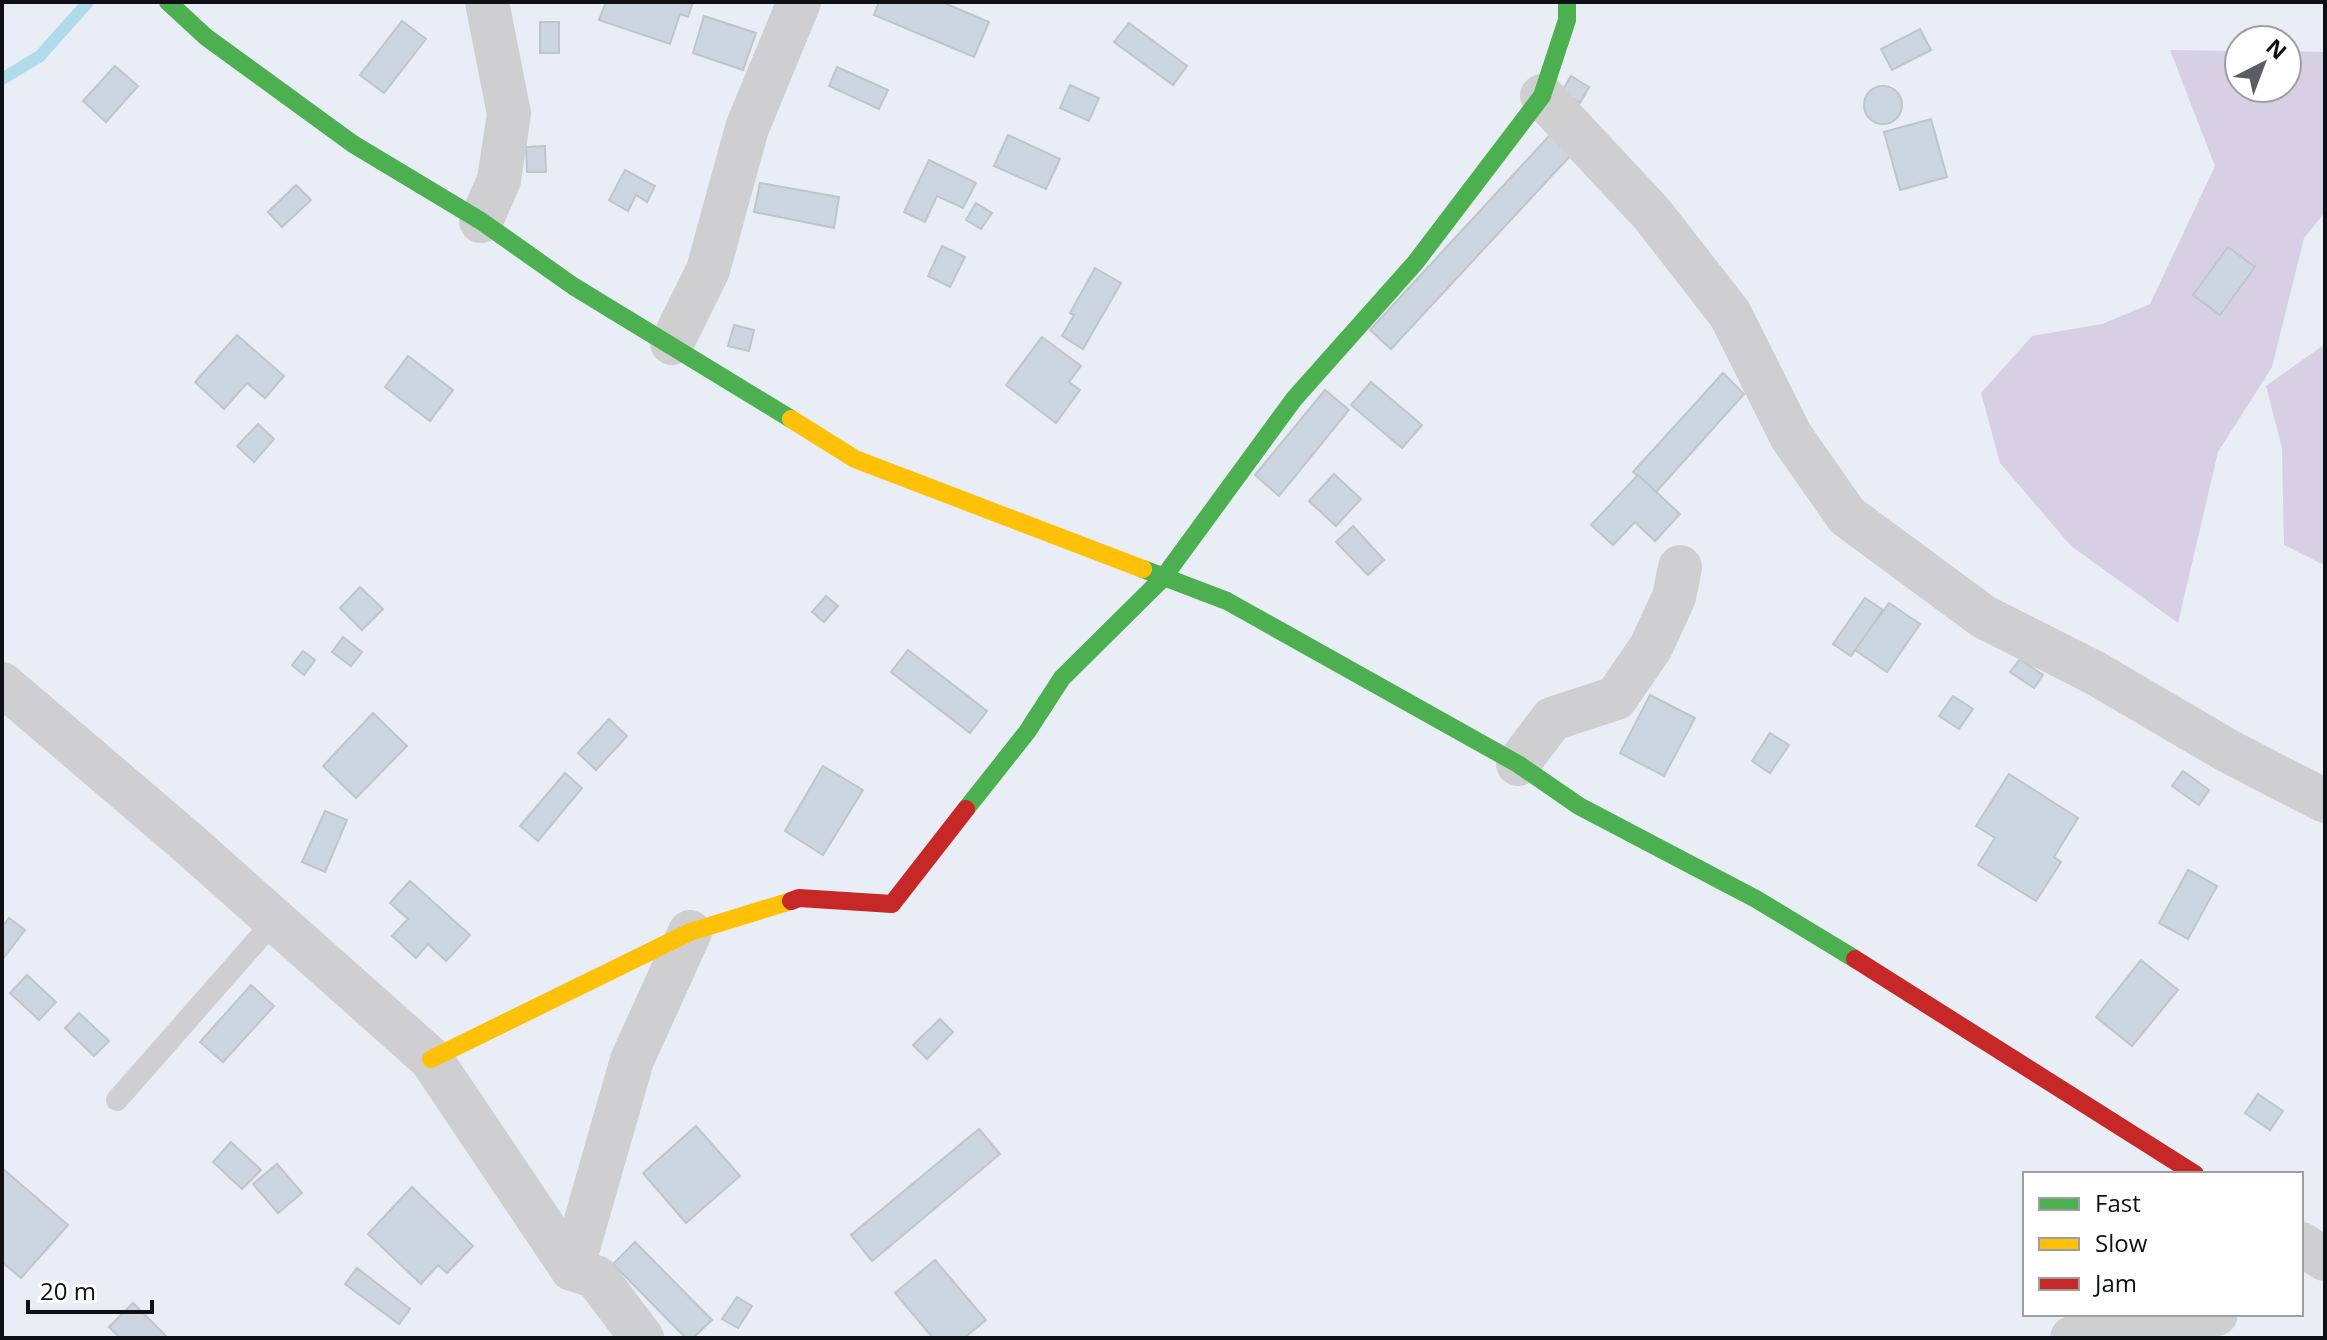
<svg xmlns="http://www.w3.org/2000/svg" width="2327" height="1340" font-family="'Open Sans',sans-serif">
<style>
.green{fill:#d7cfe4}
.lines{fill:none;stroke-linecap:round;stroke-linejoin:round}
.stream{stroke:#afdbea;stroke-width:12}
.building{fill:#ccd6e0;stroke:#c0c5cb;stroke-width:2}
.lane{stroke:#cfcfd1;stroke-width:22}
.street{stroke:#cfcfd1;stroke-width:44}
.fast{stroke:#4caf50;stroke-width:18}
.slow{stroke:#ffc107;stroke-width:18}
.jam{stroke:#c62828;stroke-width:18}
</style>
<rect width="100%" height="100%" fill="#e9edf5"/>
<!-- green -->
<g class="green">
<polygon points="2170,50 2239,51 2239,88 2287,88 2287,51 2325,52 2325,212 2304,238 2272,367 2218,452 2178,623 2071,546 2000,463 1981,393 2032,336 2102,324 2150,304 2215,166"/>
<polygon points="2325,344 2325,564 2324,565 2284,545 2282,448 2266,386"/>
</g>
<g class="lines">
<!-- stream -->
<polyline class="stream" points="2,79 40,56 88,2"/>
</g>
<!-- building -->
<g class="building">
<polygon points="606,2 693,2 688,17 680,14 670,44 599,20"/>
<polygon points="879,2 942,2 989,22 974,57 874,15"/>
<polygon points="704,16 756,33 743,70 693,53"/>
<polygon points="402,21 426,39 384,93 360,75"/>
<rect x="540" y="22" width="19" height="31"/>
<polygon points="1129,23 1187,66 1173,85 1114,42"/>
<polygon points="1920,29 1931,50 1892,70 1881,49"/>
<polygon points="115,66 138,86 106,122 83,101"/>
<polygon points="837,67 888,90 879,109 829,86"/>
<polygon points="1571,76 1589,87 1580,103 1562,91"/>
<polygon points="1070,85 1099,98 1089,121 1060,108"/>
<circle cx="1883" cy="105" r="19"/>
<polygon points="1931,119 1947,177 1900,190 1884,132"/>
<polygon points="1008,135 1060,159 1046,189 994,166"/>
<polygon points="1550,135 1571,155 1391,349 1370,330"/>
<polygon points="545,146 546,172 527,172 526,147"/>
<polygon points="929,160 976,183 963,208 937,196 925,222 904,212"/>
<polygon points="625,170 655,186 647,202 636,195 628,211 609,200"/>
<polygon points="760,183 839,197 834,228 754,212"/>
<polygon points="296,185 311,200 282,227 268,212"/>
<polygon points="976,203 992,213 981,229 966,220"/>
<polygon points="942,246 965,257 950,287 928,276"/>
<polygon points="2228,247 2255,267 2220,315 2193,295"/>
<polygon points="1095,268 1121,283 1083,349 1062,336 1074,315 1070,313"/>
<polygon points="734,325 754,330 749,351 728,346"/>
<polygon points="237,335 284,376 265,398 247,383 224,409 195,382"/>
<polygon points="1042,337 1081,366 1069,382 1080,390 1056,423 1006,385"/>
<polygon points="408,356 453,390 430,421 385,387"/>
<polygon points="1723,373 1744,394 1656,492 1633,472"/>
<polygon points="1371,382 1422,425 1402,448 1351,405"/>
<polygon points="1325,390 1349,410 1279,496 1255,475"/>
<polygon points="258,424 274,439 254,462 237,446"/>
<polygon points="1334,474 1361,499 1336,526 1309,501"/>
<polygon points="1638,475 1680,514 1655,541 1635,522 1613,545 1591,525"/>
<polygon points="1353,526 1384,560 1368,575 1336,542"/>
<polygon points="360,587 383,609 362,630 340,608"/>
<polygon points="826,596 838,606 824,622 812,612"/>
<polygon points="1865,598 1883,610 1851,656 1833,644"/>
<polygon points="1889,603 1920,624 1887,672 1855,650"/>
<polygon points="343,637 362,652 351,666 332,652"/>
<polygon points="908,650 987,711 970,733 891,672"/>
<polygon points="303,651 315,660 304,675 292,665"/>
<polygon points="2020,659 2043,675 2034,688 2010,672"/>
<polygon points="1650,695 1695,718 1664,776 1620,753"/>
<polygon points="1953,696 1973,709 1959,729 1939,716"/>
<polygon points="373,713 407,746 356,798 323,766"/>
<polygon points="609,719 627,736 596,770 578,753"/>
<polygon points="1770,733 1789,745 1770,773 1752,761"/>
<polygon points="823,766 863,790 823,855 785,831"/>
<polygon points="2183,771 2209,790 2199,805 2172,786"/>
<polygon points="565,773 582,788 538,841 520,826"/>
<polygon points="2009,774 2078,818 2054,857 2061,862 2036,901 1978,865 1995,838 1976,826"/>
<polygon points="325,811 347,820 325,872 302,862"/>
<polygon points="2188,870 2217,886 2188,939 2159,923"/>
<polygon points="410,881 470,935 446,961 428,944 416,958 392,936 408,919 390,903"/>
<polygon points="9,918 25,930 2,960 2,927"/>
<polygon points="2141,960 2178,990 2132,1046 2096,1017"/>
<polygon points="27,975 56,1002 39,1020 10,993"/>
<polygon points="251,985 274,1006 223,1062 200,1042"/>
<polygon points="79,1013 109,1041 94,1056 65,1028"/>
<polygon points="940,1019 953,1032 927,1059 913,1045"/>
<polygon points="2258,1094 2283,1111 2270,1130 2245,1113"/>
<polygon points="696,1126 740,1176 686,1223 643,1173"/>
<polygon points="979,1129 1000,1154 872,1261 851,1235"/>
<polygon points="231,1142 261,1170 242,1189 213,1162"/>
<polygon points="277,1164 302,1193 278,1213 253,1184"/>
<polygon points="2,1168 68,1225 21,1278 2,1262"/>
<polygon points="412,1187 473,1246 447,1273 438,1265 421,1284 368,1234"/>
<polygon points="635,1242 712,1320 693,1338 686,1338 613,1264"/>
<polygon points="935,1260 986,1320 964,1338 933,1338 895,1293"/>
<polygon points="357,1268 410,1309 399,1324 345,1284"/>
<polygon points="737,1297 752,1306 738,1328 722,1319"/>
<polygon points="133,1303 168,1338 120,1338 109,1327"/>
</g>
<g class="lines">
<!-- lane -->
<polyline class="lane" points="117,1100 275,920"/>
<!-- street -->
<g class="street">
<polyline points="1542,96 1652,214 1730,314 1791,436 1847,516 1984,617 2095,673 2228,751 2325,801"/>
<polyline points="481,221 499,180 509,114 487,2"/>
<polyline points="672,343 708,270 747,128 799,2"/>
<polyline points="2,684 187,842 431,1059 572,1269"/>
<polyline points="1518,764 1552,719 1616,698 1651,647 1674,597 1680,567"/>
<polyline points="2301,1244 2325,1259"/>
<polyline points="642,1338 596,1277 572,1269 632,1060 690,932"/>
<polyline points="2072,1338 2216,1314"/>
</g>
<!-- fast -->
<g class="fast">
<polyline points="168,2 206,37 353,144 481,221 573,286 791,419"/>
<polyline points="1143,569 1227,601 1518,764 1579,806 1756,899 1855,959"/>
<polyline points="966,809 1027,732 1062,678 1163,578 1294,399 1415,263 1542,96 1567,20 1567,2"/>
</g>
<!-- slow -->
<g class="slow">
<polyline points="791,419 855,459 1143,569"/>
<polyline points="431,1059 690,932 791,901"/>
</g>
<!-- jam -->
<g class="jam">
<polyline points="791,901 799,898 892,904 966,809"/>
<polyline points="1855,959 2195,1174"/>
</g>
</g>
<!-- border -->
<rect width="2327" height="1340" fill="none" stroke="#0e1015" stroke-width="8"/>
<!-- legend -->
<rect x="2023" y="1172" width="280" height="144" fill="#ffffff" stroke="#9f9fa1" stroke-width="2"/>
<rect x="2039" y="1198" width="40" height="12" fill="#4caf50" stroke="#9f9fa1" stroke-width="2"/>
<text x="2095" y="1212" font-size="24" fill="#0e1015">Fast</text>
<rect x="2039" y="1238" width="40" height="12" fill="#ffc107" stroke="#9f9fa1" stroke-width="2"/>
<text x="2095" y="1252" font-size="24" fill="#0e1015">Slow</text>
<rect x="2039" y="1278" width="40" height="12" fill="#c62828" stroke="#9f9fa1" stroke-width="2"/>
<text x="2095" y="1292" font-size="24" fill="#0e1015">Jam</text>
<!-- north arrow -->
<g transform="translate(2263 64) rotate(42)"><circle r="38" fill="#ffffff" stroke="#9f9fa1" stroke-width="2"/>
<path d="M0-6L14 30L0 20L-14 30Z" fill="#5b5d63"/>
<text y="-12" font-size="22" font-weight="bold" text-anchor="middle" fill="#0e1015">N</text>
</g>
<!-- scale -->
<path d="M28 1300v12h124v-12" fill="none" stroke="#0e1015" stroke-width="4"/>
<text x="40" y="1300" font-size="24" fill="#0e1015" stroke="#ffffff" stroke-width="6" paint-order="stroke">20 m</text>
</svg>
